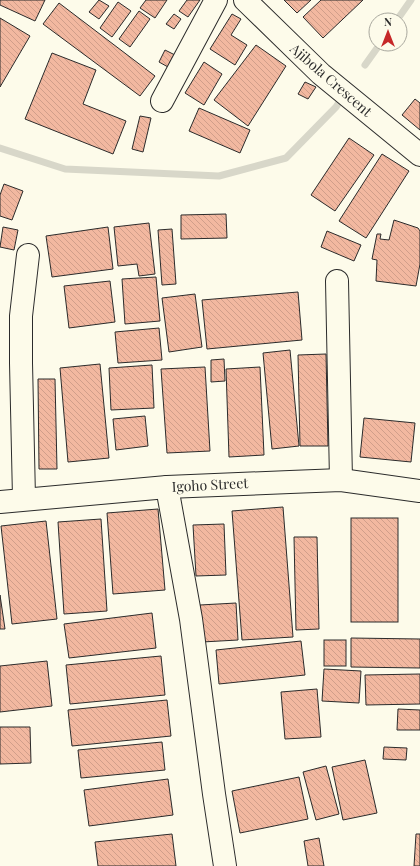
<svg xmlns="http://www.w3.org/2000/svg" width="420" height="866" font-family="'Playfair Display',serif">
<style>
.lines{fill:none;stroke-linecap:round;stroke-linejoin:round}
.stream{stroke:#d8d7c9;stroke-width:7}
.building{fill:url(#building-back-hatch);stroke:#2b2b2b}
.minor-casing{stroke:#2b2b2b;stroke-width:24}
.minor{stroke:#fdfbea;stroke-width:22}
.labels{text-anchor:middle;stroke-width:3;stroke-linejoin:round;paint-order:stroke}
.street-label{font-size:14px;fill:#2b2b2b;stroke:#fdfbea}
</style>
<defs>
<pattern id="building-back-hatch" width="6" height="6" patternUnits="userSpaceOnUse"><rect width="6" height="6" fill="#f2b8a0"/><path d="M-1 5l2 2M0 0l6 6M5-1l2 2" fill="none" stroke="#d09e8a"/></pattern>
</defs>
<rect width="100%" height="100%" fill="#fdfbea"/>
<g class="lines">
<!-- stream -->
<g class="stream">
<polyline points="397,20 411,0"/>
<polyline points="365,65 380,44"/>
<polyline points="0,148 65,169 219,176 286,158 336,107 344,95"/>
</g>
</g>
<!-- building -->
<g class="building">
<polygon points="0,0 45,0 35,21 0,5"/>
<polygon points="99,0 109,6 99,19 89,12"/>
<polygon points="146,0 167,0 155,18 140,8"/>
<polygon points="187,0 200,0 188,17 179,11"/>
<polygon points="284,0 311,0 297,13"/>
<polygon points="321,0 363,0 323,38 303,17"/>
<polygon points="118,2 131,11 112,37 100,28"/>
<polygon points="59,3 155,76 140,96 43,24"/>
<polygon points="139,11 150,19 130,47 119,39"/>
<polygon points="174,14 181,19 174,29 166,24"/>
<polygon points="232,14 241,19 231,35 247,45 235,65 210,49"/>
<polygon points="0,18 30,36 0,87"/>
<polygon points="256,45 286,66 248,126 214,100"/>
<polygon points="165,50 175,55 168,67 159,62"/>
<polygon points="52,53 96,70 83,104 126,121 113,154 25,119"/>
<polygon points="204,62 222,74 204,105 185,93"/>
<polygon points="305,82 316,87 308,99 298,94"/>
<polygon points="415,99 420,103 420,130 402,115"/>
<polygon points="199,108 250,130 240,153 189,131"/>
<polygon points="140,116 151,118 143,152 132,149"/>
<polygon points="349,138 374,155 335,211 311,195"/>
<polygon points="382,154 409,171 366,238 339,221"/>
<polygon points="4,184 23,191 12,220 0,216 0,195"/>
<polygon points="226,214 227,238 181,239 181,215"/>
<polygon points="394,220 418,228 420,231 420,264 416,286 376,281 377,260 372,259 377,234 381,234 380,239 389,240"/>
<polygon points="149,223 155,274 139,276 137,264 118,266 114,227"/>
<polygon points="3,227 18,230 14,250 0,247"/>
<polygon points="108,227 113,269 52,277 46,236"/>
<polygon points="172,229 176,284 162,285 158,230"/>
<polygon points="327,231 361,245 354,261 321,247"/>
<polygon points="156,277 160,321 125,324 122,279"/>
<polygon points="110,281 115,322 69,328 64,286"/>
<polygon points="298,292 302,340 207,349 202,300"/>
<polygon points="195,294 202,347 169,352 162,298"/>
<polygon points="159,328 162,360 118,363 115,332"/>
<polygon points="290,350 299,446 272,449 263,353"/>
<polygon points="326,354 328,446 300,446 298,355"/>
<polygon points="224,359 225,381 211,382 211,360"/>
<polygon points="100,364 109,458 68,462 60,368"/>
<polygon points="152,365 154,408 111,410 109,368"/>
<polygon points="205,367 210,451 167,453 161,369"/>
<polygon points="260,367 264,455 229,457 226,369"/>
<polygon points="38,379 55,379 57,469 39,469"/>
<polygon points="145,416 148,446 116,450 113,419"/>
<polygon points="364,418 415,423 411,462 360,457"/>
<polygon points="283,507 293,637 242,640 232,511"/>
<polygon points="158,509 165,590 113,594 107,513"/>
<rect x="351" y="518" width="47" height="104"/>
<polygon points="101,519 107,611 64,614 58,522"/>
<polygon points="46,521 57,619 12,624 1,526"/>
<polygon points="224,524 226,575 196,576 193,525"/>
<polygon points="294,537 317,537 319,629 296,630"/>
<polygon points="0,595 5,629 0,629"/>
<polygon points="236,603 238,640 202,642 200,605"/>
<polygon points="152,613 156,648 69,658 64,624"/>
<polygon points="351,638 420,639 420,668 351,667"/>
<rect x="324" y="640" width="22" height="26"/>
<polygon points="301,641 305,675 219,684 216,650"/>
<polygon points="161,656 165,695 70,704 66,665"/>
<polygon points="47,661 52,706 0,712 0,666"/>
<polygon points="324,669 361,671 359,703 322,701"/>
<polygon points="420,674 420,704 366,705 365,675"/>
<polygon points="317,689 321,737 285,739 281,692"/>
<polygon points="167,700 171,736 72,746 68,710"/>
<polygon points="398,709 420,710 420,730 397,730"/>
<polygon points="0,727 30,727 31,763 0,764"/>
<polygon points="162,742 165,770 81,778 78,750"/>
<polygon points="384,747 407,748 406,760 383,759"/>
<polygon points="365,760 377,813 343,820 332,767"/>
<polygon points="326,766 339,814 316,820 303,772"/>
<polygon points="299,777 308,819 240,833 232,791"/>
<polygon points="168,779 173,815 89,826 84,790"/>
<polygon points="172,834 176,866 98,866 95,842"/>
<polygon points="416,834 420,834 420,866 414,866"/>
<polygon points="319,838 324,866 308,866 304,841"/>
</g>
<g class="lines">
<!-- minor casing -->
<g class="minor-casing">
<g id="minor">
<polyline points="245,0 321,74 420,155"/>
<polyline points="162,101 216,0"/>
<polyline points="337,281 341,480"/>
<polyline points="167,487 191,619 214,794 225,866"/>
<polyline points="24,498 21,363 21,316 28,255"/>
<polyline points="0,502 167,487 290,482 341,480 420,491"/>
</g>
</g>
<!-- minor -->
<use href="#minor" class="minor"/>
</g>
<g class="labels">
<!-- street labels -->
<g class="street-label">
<text transform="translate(331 80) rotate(41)" y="5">Ajibola Crescent</text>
<text transform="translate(210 485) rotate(-3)" y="5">Igoho Street</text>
</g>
</g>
<!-- north arrow -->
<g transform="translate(388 32)"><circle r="19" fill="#fdfbea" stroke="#a9a89e"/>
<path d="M0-3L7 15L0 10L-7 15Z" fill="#c62828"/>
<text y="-6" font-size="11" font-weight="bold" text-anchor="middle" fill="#2b2b2b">N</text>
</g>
</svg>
